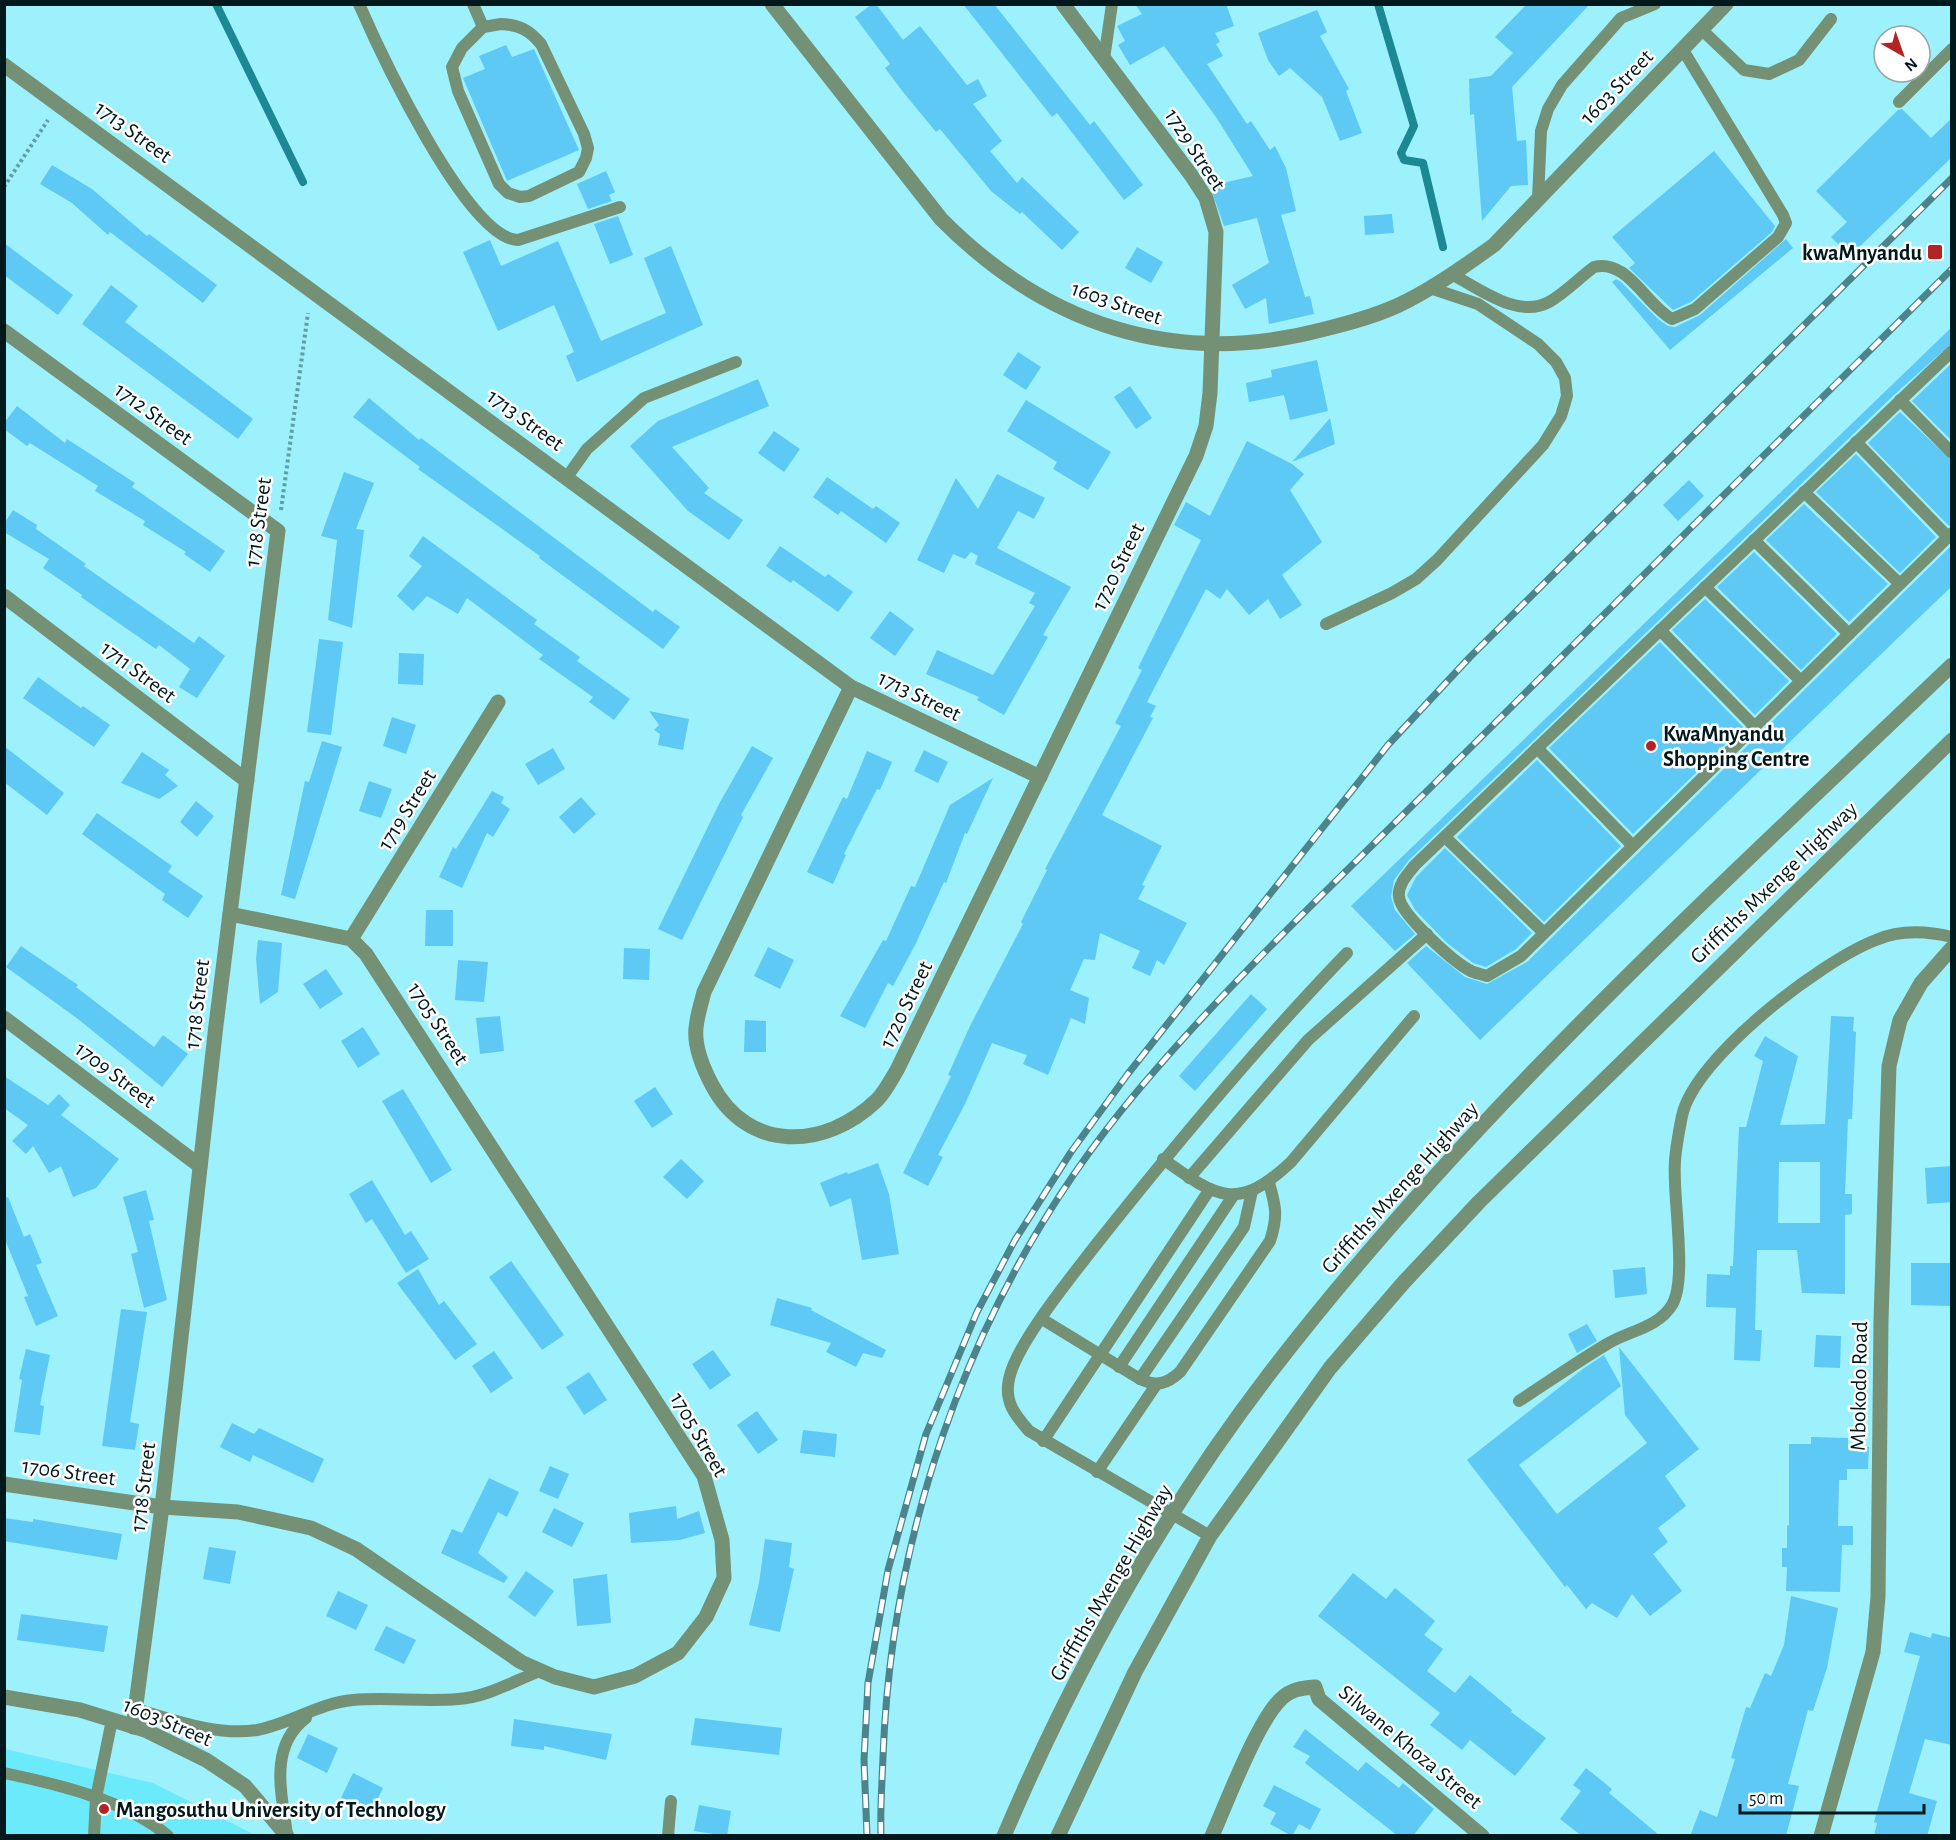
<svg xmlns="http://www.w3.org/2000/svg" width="1956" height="1840" font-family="'Alegreya Sans',sans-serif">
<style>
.built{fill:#6aeafa}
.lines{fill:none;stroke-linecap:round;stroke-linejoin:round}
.stream{stroke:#1c8894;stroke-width:8}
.building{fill:#5dc9f4;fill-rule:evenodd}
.path{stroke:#609ea7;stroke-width:4;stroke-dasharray:3 3;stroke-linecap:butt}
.service{stroke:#749176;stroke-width:12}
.minor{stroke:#749176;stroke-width:15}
.tertiary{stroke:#749176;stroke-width:15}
.rail-casing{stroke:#4d838a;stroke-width:7}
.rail{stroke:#fff;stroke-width:4.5;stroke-dasharray:14;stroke-linecap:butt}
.poi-dot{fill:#b42324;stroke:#fff;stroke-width:2}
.labels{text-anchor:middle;stroke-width:5;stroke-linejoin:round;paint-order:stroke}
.street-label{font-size:22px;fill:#01191c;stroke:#fff}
.poi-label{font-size:22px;font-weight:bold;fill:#01191c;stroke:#fff;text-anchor:start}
</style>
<rect width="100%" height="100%" fill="#9cf1fd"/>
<!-- built -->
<polygon class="built" points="5,1749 153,1783 255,1835 5,1836"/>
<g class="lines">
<!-- stream -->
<g class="stream">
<polyline points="216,4 303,182"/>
<polyline points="1378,4 1414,126 1401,153 1404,160 1423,163 1443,247"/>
</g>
</g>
<!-- building -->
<g class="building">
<polygon points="872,4 876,4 903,40 920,26 967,85 978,79 987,96 973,104 1002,141 990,151 1017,183 1022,177 1079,232 1062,250 1022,212 1020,214 991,191 940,129 936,132 903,92 885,68 890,64 855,17"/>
<polygon points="963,4 994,4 1090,125 1094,121 1143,185 1124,200 1057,113 1052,117"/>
<polygon points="1135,4 1226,4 1234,26 1215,33 1220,42 1216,44 1223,56 1207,64 1247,124 1251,121 1270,150 1275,146 1286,168 1296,211 1281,215 1305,297 1310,296 1314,314 1269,324 1266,298 1245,309 1232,285 1269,263 1257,218 1224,226 1210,186 1253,176 1216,117 1164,46 1130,65 1118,45 1125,41 1117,26 1142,14"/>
<polygon points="1527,4 1590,4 1512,87 1517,141 1526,140 1528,185 1511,186 1482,221 1474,114 1470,115 1469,79 1491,76 1513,53 1495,37"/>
<polygon points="1317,10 1327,32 1320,36 1349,89 1346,91 1362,133 1340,141 1322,97 1290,68 1279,76 1268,60 1258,33"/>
<polygon points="506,45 512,57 534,49 579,150 507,181 463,78 485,69 479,56"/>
<polygon points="1902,109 1931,138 1952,118 1952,157 1850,256 1831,237 1847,222 1816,191 1898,110"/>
<polygon points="1714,151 1775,226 1772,232 1691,302 1673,310 1629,268 1635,263 1612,237"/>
<polygon points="52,165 92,189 147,236 149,234 217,285 203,303 110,232 108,235 72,203 40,184"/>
<polygon points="606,171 615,192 609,195 612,201 588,209 577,184"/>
<polygon points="1392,214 1394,233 1365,235 1364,216"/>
<polygon points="618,216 633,255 610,264 594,224"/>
<polygon points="1786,239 1793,248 1670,350 1612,282 1616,279 1621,282 1658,319 1668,326 1675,327 1700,315"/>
<polygon points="490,240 501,266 558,241 601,341 666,313 644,258 671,246 703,325 577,382 566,356 574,352 554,305 498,331 463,252"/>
<polygon points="4,243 73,295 58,315 4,275"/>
<polygon points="1137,247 1163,262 1151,283 1125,268"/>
<polygon points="111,285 138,306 125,322 253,419 238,439 82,324"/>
<polygon points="1952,327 1952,343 1895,394 1409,860 1394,880 1391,897 1395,910 1415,934 1395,951 1351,906"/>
<polygon points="1018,352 1041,367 1026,390 1003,375"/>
<polygon points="1317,360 1328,411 1290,420 1284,395 1249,402 1246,383 1272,377 1271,370"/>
<polygon points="1952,363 1952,441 1912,401"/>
<polygon points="758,379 769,406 672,447 709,488 704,493 743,520 729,540 688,511 630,446 658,421"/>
<polygon points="1130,386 1152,418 1136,429 1114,397"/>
<polygon points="369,398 419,440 421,438 653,612 655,609 680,627 663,649 539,558 540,556 418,469 420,467 353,417"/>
<polygon points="1026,400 1111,452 1088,490 1053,469 1057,462 1007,431"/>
<polygon points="17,406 65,443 67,439 135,483 132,487 225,551 210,572 184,554 186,552 143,525 145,521 95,491 98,486 30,443 27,446 4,429 4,423"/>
<polygon points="1900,412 1952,461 1952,525 1949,526 1868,443"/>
<polygon points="1330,418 1335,444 1292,462"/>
<polygon points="774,431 800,449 784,472 758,453"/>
<polygon points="1247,441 1292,464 1304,474 1290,490 1322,542 1282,575 1302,605 1280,619 1268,599 1249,615 1227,589 1220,599 1206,589 1147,702 1156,706 1150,717 1153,718 1102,815 1162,846 1142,885 1145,886 1138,899 1187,923 1164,965 1157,960 1150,976 1132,968 1140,951 1100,933 1095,960 1084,959 1070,990 1089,998 1085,1024 1071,1018 1048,1075 1023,1064 1027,1055 992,1043 965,1104 938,1155 943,1157 928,1186 903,1173 951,1076 948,1075 970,1026 1023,924 1021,922 1047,870 1045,869 1121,726 1115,723 1142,670 1138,668 1201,540 1174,525 1186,502 1210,516"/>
<polygon points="1856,454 1936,537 1900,573 1816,492"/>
<polygon points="344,472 374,483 356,529 364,530 352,628 328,620 337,540 321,536"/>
<polygon points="997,474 1045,498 1034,519 1018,511 997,548 1071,587 1043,635 1048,637 1004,715 977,700 979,697 926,674 937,650 993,675 1035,606 1029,603 1035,593 975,564 978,556 971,552 965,559 953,554 944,573 917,560 956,478 978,509"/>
<polygon points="827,477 873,509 876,506 900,523 886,543 841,511 838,515 813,497"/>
<polygon points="1689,480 1704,496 1678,521 1663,505"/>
<polygon points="1804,504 1888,584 1849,622 1766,540"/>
<polygon points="13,510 37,525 36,529 86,564 84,566 194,643 199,636 225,656 197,698 179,687 190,669 159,645 156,649 81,597 82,595 43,568 49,559 4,532 4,524"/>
<polygon points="423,536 537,620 534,624 580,657 577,661 630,699 614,720 589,702 593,697 539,659 543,655 467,598 458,614 427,596 413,611 397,596 422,566 409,556"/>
<polygon points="1952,545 1952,586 1480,1040 1407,963 1426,946 1465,977 1487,984 1527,962"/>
<polygon points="780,546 825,577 828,574 853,592 838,612 793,580 791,583 766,566"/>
<polygon points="1754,552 1837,634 1801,670 1717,587"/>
<polygon points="1705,599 1789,681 1755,715 1672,630"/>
<polygon points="890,611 914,629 895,656 870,638"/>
<polygon points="319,639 343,642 331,735 307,732"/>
<polygon points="1660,642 1743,727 1633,834 1549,748"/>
<polygon points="399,653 424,654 423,685 398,684"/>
<polygon points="38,677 81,708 83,706 110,725 94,747 23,698"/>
<polygon points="649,711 689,719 683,750 658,745 660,734 654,730 659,725"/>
<polygon points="392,717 416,725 406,754 383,746"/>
<polygon points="322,741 342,747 295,899 281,895 305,781 309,782"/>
<polygon points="4,746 64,793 47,815 4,782"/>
<polygon points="752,746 773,758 741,815 743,817 682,940 658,929 719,804"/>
<polygon points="553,748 565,769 538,785 525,764"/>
<polygon points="924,750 948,762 938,783 914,771"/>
<polygon points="867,751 892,762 880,790 877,789 844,854 846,855 833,884 807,872 843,797 847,799"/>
<polygon points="142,752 169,770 165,775 178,786 159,799 121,783"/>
<polygon points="1537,760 1621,846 1544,922 1457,837"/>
<polygon points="993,778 967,834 965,833 946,883 944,882 915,945 893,986 888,983 865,1028 840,1016 883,940 886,941 911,886 915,887 950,805"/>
<polygon points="369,781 392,789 381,818 359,811"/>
<polygon points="492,791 504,797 501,803 510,809 493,837 487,833 462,888 439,877 453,847 456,849"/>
<polygon points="581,797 596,814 574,834 559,817"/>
<polygon points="196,801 214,816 197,837 180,822"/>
<polygon points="97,813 172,866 168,872 203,896 188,918 162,900 165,894 82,834"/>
<polygon points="1445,848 1532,933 1516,949 1486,967 1473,963 1446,942 1415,910 1407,895 1416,877"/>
<polygon points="426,910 453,910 453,946 425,946"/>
<polygon points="258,940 282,943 278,992 260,1004 256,959"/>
<polygon points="21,946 78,985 76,987 154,1047 163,1035 188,1054 162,1087 78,1019 6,967"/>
<polygon points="768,947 794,960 780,989 754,976"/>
<polygon points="624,948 650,949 649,980 623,979"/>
<polygon points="458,960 488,962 484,1002 455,1000"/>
<polygon points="326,969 343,994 320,1009 303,984"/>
<polygon points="1251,994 1267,1009 1195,1091 1179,1076"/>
<polygon points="500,1016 504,1051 480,1054 476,1018"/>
<path d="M1831 1016 1854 1017 1853 1031 1856 1032 1852 1119H1848L1845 1194H1852V1214L1845 1215V1294L1802 1293 1797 1250H1757L1755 1330H1762L1760 1361 1734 1360 1736 1308 1706 1307 1707 1274 1730 1275V1266H1733L1739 1127H1746L1763 1061 1754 1056 1765 1036 1798 1056 1780 1125 1825 1124ZM1779 1162H1820V1223H1778Z"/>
<polygon points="745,1020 766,1021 766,1052 744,1052"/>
<polygon points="363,1027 380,1054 358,1068 341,1041"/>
<polygon points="4,1076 48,1105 59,1094 70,1105 61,1115 119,1159 96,1188 73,1197 61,1166 49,1173 33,1146 26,1154 12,1141 28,1125 4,1108"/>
<polygon points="655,1087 673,1114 652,1128 634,1101"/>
<polygon points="403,1089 452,1170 431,1183 382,1101"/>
<polygon points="681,1159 704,1181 687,1199 663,1177"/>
<polygon points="878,1163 889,1194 899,1254 862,1260 851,1198 830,1207 820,1183 847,1172 848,1174"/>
<polygon points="1952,1166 1952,1202 1927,1204 1925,1168"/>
<polygon points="372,1180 405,1235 411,1231 429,1259 406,1273 372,1219 366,1223 349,1194"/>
<polygon points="146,1190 154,1220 149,1221 167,1300 144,1308 131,1254 138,1252 123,1197"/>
<polygon points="8,1197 24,1237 30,1234 42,1263 36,1265 58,1316 36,1326 24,1297 28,1296 4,1237 4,1198"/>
<polygon points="511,1261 564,1335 542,1350 489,1277"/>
<polygon points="1911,1263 1952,1263 1952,1306 1911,1305"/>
<polygon points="1645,1267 1647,1294 1615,1298 1613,1270"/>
<polygon points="418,1269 439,1305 444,1301 477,1344 455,1360 397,1283"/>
<polygon points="777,1298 812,1308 811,1310 886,1350 882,1358 863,1353 856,1367 826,1352 831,1343 770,1325"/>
<polygon points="121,1309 147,1312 130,1422 139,1424 135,1450 102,1446"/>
<polygon points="1587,1324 1597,1341 1577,1353 1568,1334"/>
<polygon points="1816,1335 1841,1336 1840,1368 1814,1367"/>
<polygon points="1619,1347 1699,1449 1665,1476 1686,1506 1658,1528 1668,1542 1653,1554 1682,1591 1650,1616 1632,1594 1617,1618 1592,1603 1586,1609 1567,1585 1565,1587 1467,1460 1584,1368 1604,1355 1621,1386 1519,1465 1557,1514 1647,1443 1625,1415"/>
<polygon points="26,1349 50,1355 40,1405 44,1406 40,1435 14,1432 22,1380 19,1379"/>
<polygon points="713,1350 731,1375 710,1390 692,1364"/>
<polygon points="494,1351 513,1378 491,1393 472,1366"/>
<polygon points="589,1372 607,1400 584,1415 566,1387"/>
<polygon points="757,1411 778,1440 758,1454 737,1425"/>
<polygon points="232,1423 254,1434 259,1428 324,1459 313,1483 253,1455 250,1462 220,1447"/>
<polygon points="803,1430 837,1434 835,1457 800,1453"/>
<polygon points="1811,1437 1848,1438 1848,1447 1869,1447 1868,1469 1847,1469 1847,1480 1839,1480 1838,1526 1853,1526 1853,1545 1842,1545 1840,1592 1786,1591 1787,1567 1782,1567 1782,1548 1787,1548 1787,1526 1789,1525 1789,1444 1811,1444"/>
<polygon points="550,1466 569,1474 558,1499 539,1491"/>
<polygon points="489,1478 519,1492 507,1517 498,1512 478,1553 508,1577 504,1583 441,1553 452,1529 462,1533"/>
<polygon points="676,1506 677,1519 699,1511 705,1533 680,1540 631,1543 629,1513"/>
<polygon points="554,1508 584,1523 572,1547 542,1532"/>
<polygon points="4,1518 33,1522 33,1519 122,1534 117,1560 4,1541"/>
<polygon points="765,1539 792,1543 789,1567 794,1569 780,1632 749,1625 759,1583"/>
<polygon points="209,1547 236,1551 230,1584 203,1579"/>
<polygon points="526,1571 554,1591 535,1617 508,1597"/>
<polygon points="1353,1573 1386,1599 1395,1588 1435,1621 1424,1635 1443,1649 1427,1671 1455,1693 1470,1675 1512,1710 1511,1712 1546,1738 1515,1776 1470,1740 1462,1750 1430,1725 1440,1713 1318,1616"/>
<polygon points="607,1574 611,1623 577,1626 573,1579"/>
<polygon points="338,1591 368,1605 356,1630 326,1616"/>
<polygon points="1791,1596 1838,1608 1827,1668 1813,1711 1808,1710 1788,1784 1799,1786 1786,1836 1690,1836 1700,1810 1717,1817 1735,1759 1731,1758 1746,1707 1750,1708 1765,1673 1771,1676 1784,1645"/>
<polygon points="21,1614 108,1626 104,1652 17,1640"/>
<polygon points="386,1626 416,1640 404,1664 374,1650"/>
<polygon points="1910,1632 1931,1638 1932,1633 1952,1638 1952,1745 1925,1739 1909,1793 1937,1801 1927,1836 1874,1836 1877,1823 1874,1822 1920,1656 1904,1652"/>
<polygon points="695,1718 782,1728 779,1755 691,1745"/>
<polygon points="514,1719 612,1734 606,1760 544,1746 544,1750 511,1746"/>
<polygon points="1305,1729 1358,1771 1366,1762 1399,1788 1403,1783 1434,1809 1413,1836 1398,1836 1305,1763 1310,1756 1293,1747"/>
<polygon points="308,1734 338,1748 327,1773 297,1758"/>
<polygon points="1586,1768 1612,1789 1609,1793 1660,1836 1582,1836 1560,1819 1581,1791 1573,1785"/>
<polygon points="353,1773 383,1788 371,1812 341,1798"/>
<polygon points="1274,1785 1321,1809 1310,1830 1299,1824 1292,1836 1270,1824 1276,1813 1263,1806"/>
<polygon points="699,1805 731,1811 727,1836 694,1831"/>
</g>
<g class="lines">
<!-- path -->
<g class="path">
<polyline points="4,187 48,120"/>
<polyline points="281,510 308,313"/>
</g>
<!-- service -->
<g class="service">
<path d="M359 4C379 50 467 239 518 240L620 207"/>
<polyline points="473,4 483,27"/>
<path d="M501 24C520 25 529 30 541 44L584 134 588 148 586 158 579 172 529 196 520 197 508 193 499 184 458 91 452 67 462 48 483 27Z"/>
<polyline points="1702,30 1744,70 1769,74 1799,60 1831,19"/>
<polyline points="1104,59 1112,4"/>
<polyline points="1899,102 1952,49"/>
<polyline points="1538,199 1541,131 1548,109 1562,85 1621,18 1655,4"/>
<path d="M1453 275C1480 289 1518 319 1549 302 1565 293 1579 278 1594 267 1627 258 1646 305 1672 319L1695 309 1778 237 1786 223 1783 215 1683 50"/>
<path d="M1952 351 1415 865C1408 874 1397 885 1399 897 1401 915 1453 961 1469 970 1474 973 1481 974 1487 976L1521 956 1952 533"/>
<polyline points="1900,400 1952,453"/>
<polyline points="1856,442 1948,537"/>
<polyline points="567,477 587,449 644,398 736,362"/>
<polyline points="1804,492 1900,584"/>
<polyline points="1754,540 1849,634"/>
<polyline points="1705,587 1801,681"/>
<polyline points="1326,624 1392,593 1416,579 1437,560 1543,445 1561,416 1567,396 1565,378 1556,362 1538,344 1478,304 1430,288"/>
<polyline points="1660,630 1755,727"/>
<polyline points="1537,748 1633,846"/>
<polyline points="1445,837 1544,933"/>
<path d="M1163 1159C1217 1198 1238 1212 1291 1162L1414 1016"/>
<polyline points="1189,1178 1308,1040 1427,934"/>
<path d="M1042 1319 1140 1379C1156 1387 1167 1384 1180 1372L1270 1241C1278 1216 1276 1207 1269 1183"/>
<polyline points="1119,1367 1233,1196"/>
<polyline points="1140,1379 1244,1227 1252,1191"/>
<path d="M1519 1401C1548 1382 1577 1362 1607 1344 1628 1331 1658 1328 1672 1305 1688 1278 1672 1196 1675 1161 1676 1146 1679 1131 1682 1116 1694 1058 1821 961 1876 940 1899 930 1927 931 1952 937"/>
<polyline points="1043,1441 1210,1189"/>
<polyline points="1097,1472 1156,1385"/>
<path d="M1210 1536 1029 1431C1015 1415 1004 1402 1009 1379 1016 1344 1072 1276 1095 1246 1175 1145 1257 1046 1347 953"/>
<path d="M136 1709C174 1720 216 1736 257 1730 290 1724 319 1703 353 1700 388 1697 424 1702 458 1699 487 1697 514 1681 540 1671"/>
<path d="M4 1773C57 1784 128 1801 168 1836"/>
<path d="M287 1835C282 1794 268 1747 306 1718"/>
<polyline points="94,1836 96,1798 112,1720"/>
<polyline points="668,1836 671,1801"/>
</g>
<!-- minor -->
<g class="minor">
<polyline points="4,65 851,687 1040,777"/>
<polyline points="4,331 278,531 216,1025 162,1507 133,1727"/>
<polyline points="4,596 247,781"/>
<path d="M851 687 704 992C701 1004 697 1016 696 1028 694 1047 703 1068 712 1085 748 1153 825 1150 877 1100 885 1092 891 1080 897 1070L1196 456 1206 426 1210 393 1216 232 1206 198 1191 175 1063 4"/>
<polyline points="351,939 498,702"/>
<polyline points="4,1018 200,1166"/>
<polyline points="4,1484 162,1507 238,1512 311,1528 356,1549 521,1662 555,1677 594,1687 635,1676 678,1653 706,1617 724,1578 722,1540 704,1476 366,954 351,939 230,914"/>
<path d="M1212 1836C1226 1804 1258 1720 1281 1699 1291 1689 1302 1688 1315 1687L1319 1699 1482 1836"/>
<polyline points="1821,1836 1873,1652 1878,1597 1881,1321 1889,1066 1900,1020 1921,983 1952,948"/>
</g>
<!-- tertiary -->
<g class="tertiary">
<path d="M772 4 941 219C1046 325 1175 368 1321 330 1350 323 1380 315 1407 301 1438 285 1466 265 1494 245L1726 4"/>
<polyline points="4,1697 80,1710 145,1730 206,1760 245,1786 287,1836"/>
<path d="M1004 1836C1073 1673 1162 1514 1270 1373 1470 1113 1715 891 1952 665"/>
<polyline points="1058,1836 1135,1672 1210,1536 1330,1368 1404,1282 1479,1202 1952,740"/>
</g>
<!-- rail casing -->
<g class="rail-casing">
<g id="rail">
<polyline points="867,1836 864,1760 868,1683 888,1570 926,1434 977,1312 1015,1240 1071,1152 1127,1075 1388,745 1470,657 1952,178"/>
<path d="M881 1836C880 1809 882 1783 883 1757 892 1513 981 1275 1140 1088 1237 973 1349 870 1455 763 1620 598 1786 433 1952 269"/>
</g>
</g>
<!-- rail -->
<use href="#rail" class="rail"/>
</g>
<!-- markers -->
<g class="poi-dot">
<rect x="1927" y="244" width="16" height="16" rx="3"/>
<circle cx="1651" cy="746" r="6"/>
<circle cx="104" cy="1809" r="6"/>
</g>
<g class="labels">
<!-- street labels -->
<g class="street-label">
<text transform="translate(1616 86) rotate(-46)" y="8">1603 Street</text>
<text transform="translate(134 131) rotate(36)" y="8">1713 Street</text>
<text transform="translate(1196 149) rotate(57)" y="8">1729 Street</text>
<text transform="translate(1117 302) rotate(19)" y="8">1603 Street</text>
<text transform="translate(154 413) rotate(36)" y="8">1712 Street</text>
<text transform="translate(526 419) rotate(36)" y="8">1713 Street</text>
<text transform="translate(257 522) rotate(-82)" y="8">1718 Street</text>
<text transform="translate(1117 566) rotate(-64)" y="8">1720 Street</text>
<text transform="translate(139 671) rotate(37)" y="8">1711 Street</text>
<text transform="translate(920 695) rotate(26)" y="8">1713 Street</text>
<text transform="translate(406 809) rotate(-58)" y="8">1719 Street</text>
<text transform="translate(1773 882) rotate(-44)" y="8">Griffiths Mxenge Highway</text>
<text transform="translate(196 1004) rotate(-83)" y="8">1718 Street</text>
<text transform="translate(905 1004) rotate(-64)" y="8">1720 Street</text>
<text transform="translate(439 1023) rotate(57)" y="8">1705 Street</text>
<text transform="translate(116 1074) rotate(37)" y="8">1709 Street</text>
<text transform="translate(1399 1187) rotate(-48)" y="8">Griffiths Mxenge Highway</text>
<text transform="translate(1858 1386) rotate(-89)" y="8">Mbokodo Road</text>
<text transform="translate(700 1434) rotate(60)" y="8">1705 Street</text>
<text transform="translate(69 1471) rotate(8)" y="8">1706 Street</text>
<text transform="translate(142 1487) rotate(-83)" y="8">1718 Street</text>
<text transform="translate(1110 1582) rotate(-60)" y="8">Griffiths Mxenge Highway</text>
<text transform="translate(168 1721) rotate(23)" y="8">1603 Street</text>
<text transform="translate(1411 1746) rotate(40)" y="8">Silwane Khoza Street</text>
</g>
<!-- poi labels -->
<g class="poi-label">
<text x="1922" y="260" text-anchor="end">kwaMnyandu</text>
<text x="1663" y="741">KwaMnyandu<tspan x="1663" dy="25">Shopping Centre</tspan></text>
<text x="116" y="1817">Mangosuthu University of Technology</text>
</g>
</g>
<!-- border -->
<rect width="1956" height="1840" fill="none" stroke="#01191c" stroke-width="12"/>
<!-- north arrow -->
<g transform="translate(1902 54) rotate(140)"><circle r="28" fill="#ffffff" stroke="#99a3a4" stroke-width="1.5"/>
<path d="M0-4.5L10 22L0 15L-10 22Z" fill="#b42324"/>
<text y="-9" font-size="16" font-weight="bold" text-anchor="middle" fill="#01191c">N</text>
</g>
<!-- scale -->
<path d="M1740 1804v9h184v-9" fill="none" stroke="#01191c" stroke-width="3"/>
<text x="1749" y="1804" font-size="18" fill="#01191c" stroke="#ffffff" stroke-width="4.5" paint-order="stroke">50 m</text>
</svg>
